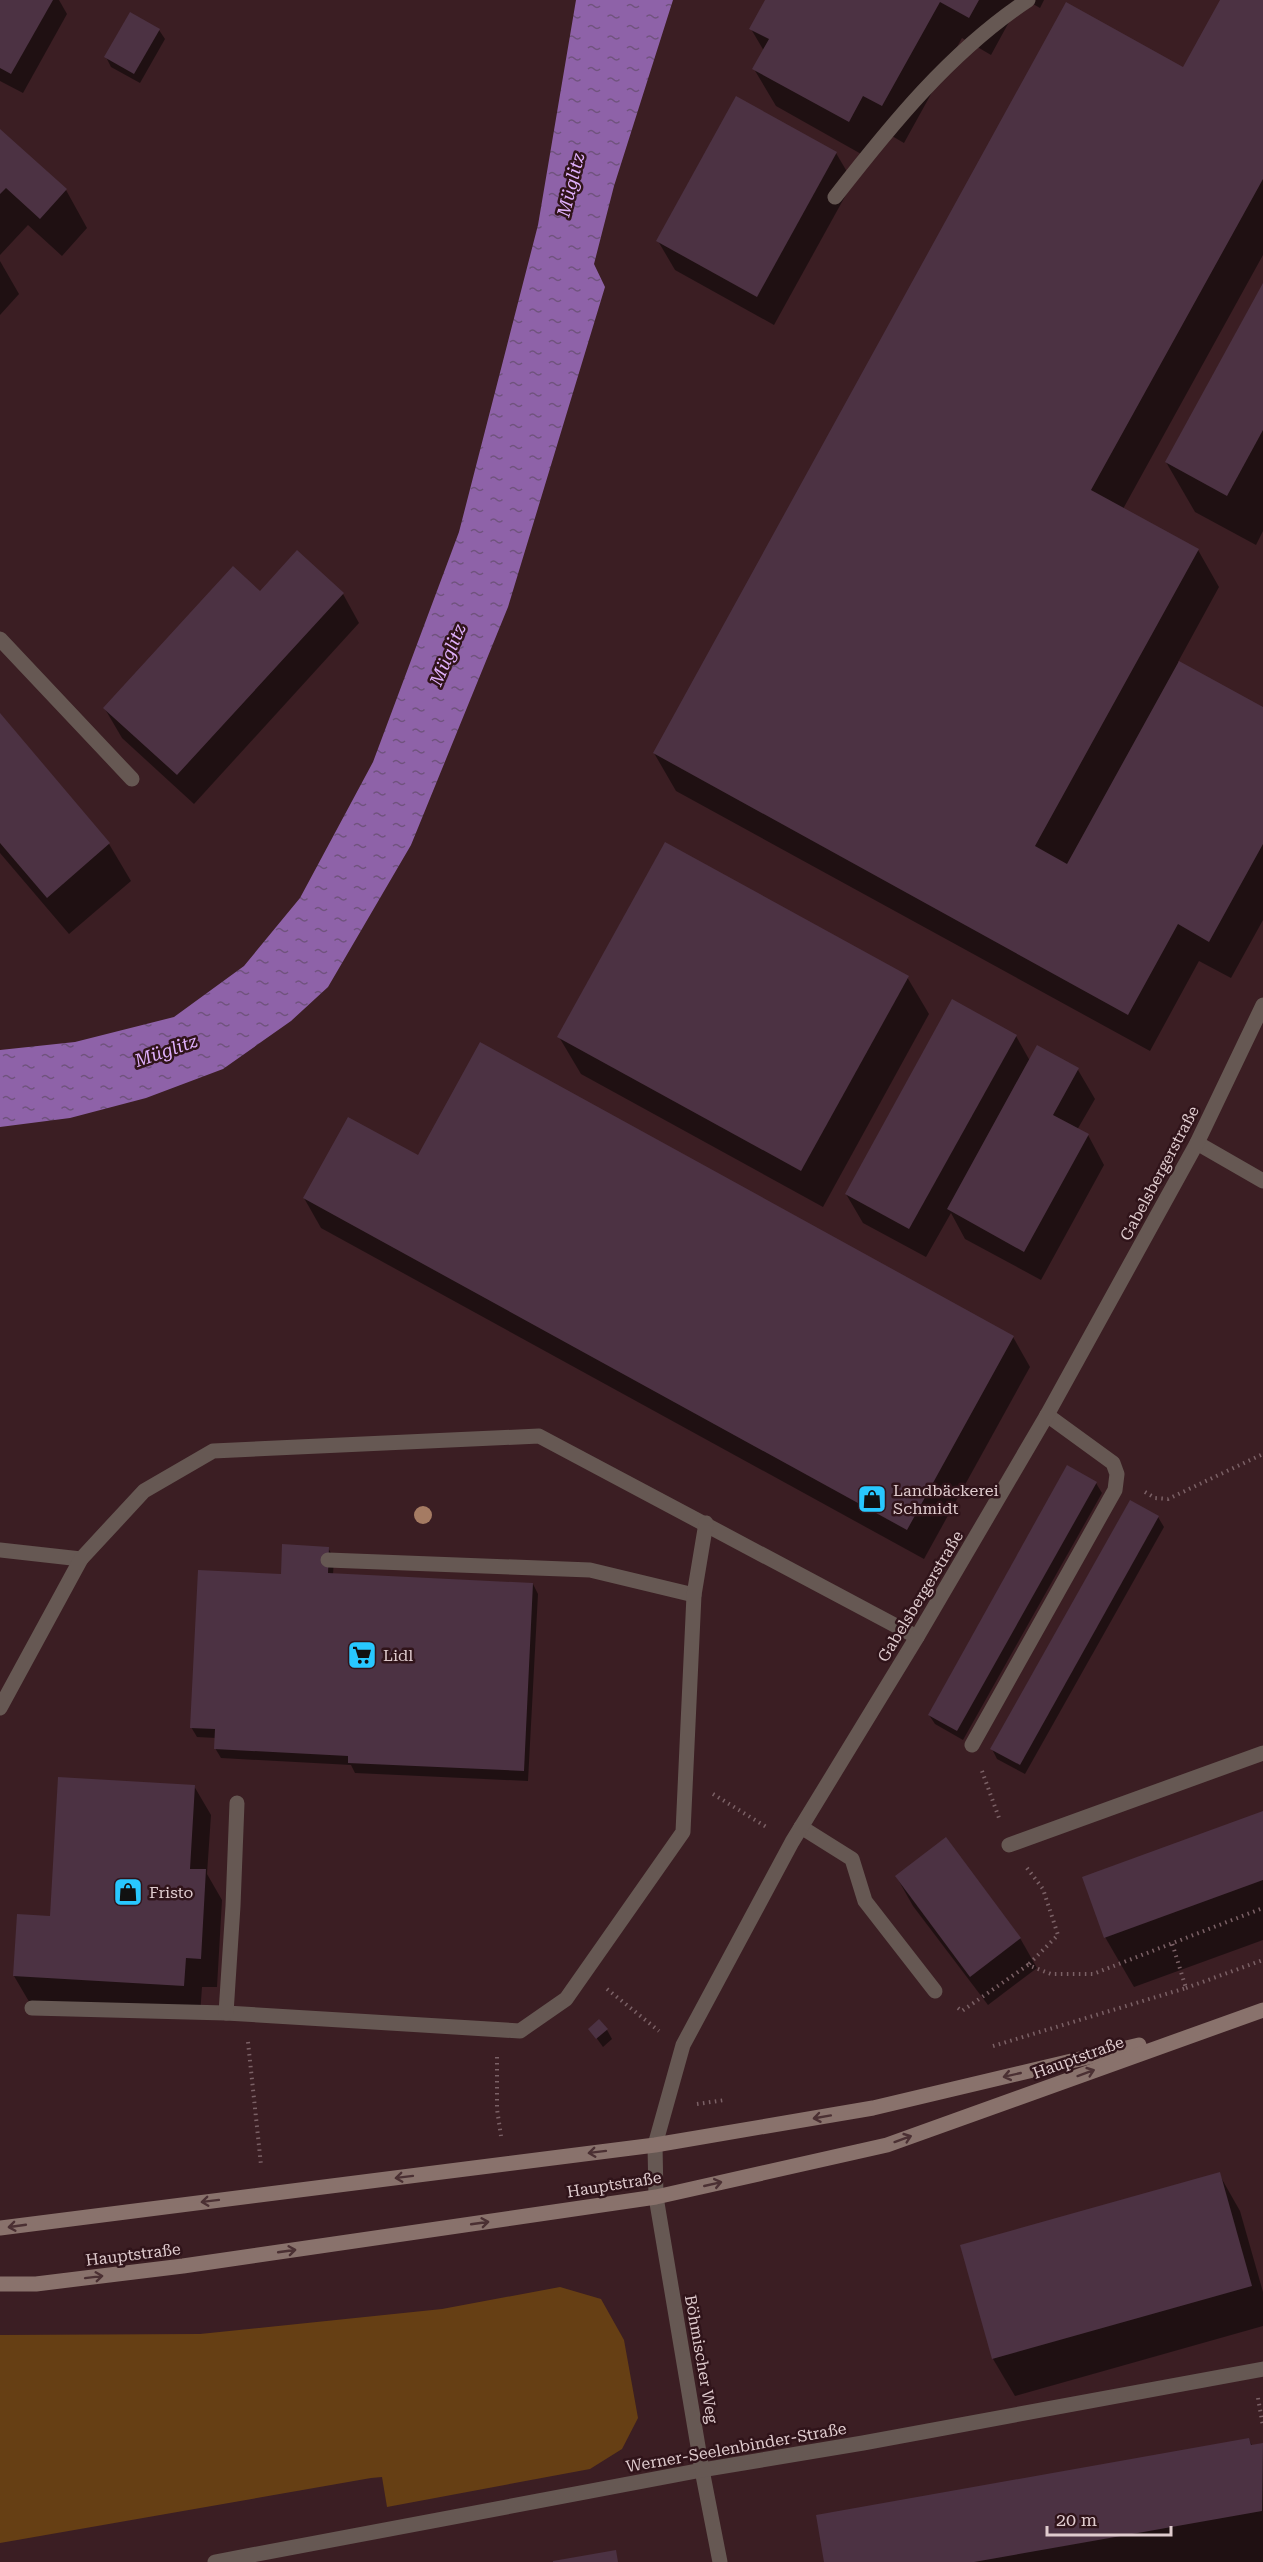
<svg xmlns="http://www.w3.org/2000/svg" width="1263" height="2562" font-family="'Roboto Serif',serif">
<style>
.green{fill:#663f14}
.water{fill:url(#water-ripples)}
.shadow{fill:#0007}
.building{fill:#4c3243}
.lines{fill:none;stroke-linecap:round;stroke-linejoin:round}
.path{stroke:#7b6166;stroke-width:4;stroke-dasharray:1.5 4.5;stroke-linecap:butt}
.service{stroke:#665853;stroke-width:15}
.minor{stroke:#665853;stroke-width:15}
.tertiary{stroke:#665853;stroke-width:15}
.secondary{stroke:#89726c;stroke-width:15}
.tree{fill:#a57b63}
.oneway{stroke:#4b3033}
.labels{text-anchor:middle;stroke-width:5;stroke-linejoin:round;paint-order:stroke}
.street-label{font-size:16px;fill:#dfcbce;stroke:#30141a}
.poi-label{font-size:16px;fill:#dfcbce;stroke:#30141a;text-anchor:start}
.water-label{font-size:18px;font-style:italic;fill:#e0b1fd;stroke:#30141a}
</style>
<defs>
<pattern id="water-ripples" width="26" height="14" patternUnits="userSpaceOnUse" patternTransform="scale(1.5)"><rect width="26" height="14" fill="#8e62a8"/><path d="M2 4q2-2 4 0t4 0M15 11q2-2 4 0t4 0" fill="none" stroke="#70537e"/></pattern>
</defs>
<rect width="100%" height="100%" fill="#3b1e23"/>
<!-- green -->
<polygon class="green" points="560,2287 601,2299 624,2340 638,2418 622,2449 590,2469 387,2507 382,2477 371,2478 0,2543 0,2335 200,2334 442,2309"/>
<!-- water -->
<polygon class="water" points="576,0 673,0 614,186 594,264 605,287 508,607 411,845 328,987 291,1021 223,1069 146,1098 70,1118 0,1127 0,1050 75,1042 174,1017 244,966 300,898 373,762 459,532 538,225"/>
<!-- shadow -->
<g class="shadow">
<polygon points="0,0 59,0 67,14 23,93 0,81"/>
<polygon points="767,0 1021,0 991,55 962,38 904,143 885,132 870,159 776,106 754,69 764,51 751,29"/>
<polygon points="1026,0 1044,0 1040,8"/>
<polygon points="1222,0 1263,0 1263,255 1123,509 1198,550 1219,587 1178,662 1263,709 1263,920 1231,978 1199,961 1150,1051 676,791 654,753 1184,69"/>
<polygon points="159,30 165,39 140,83 111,67 106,57"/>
<polygon points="0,131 66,190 87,228 62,256 28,225 0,255"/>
<polygon points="836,153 853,182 774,325 675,270 658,241"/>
<polygon points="0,261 19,294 0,315"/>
<polygon points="1263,286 1263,531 1256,545 1195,512 1166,462"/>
<polygon points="260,593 343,594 359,623 194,804 122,738 105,709"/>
<polygon points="0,715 109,844 131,881 69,934 0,853"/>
<polygon points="907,977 929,1014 823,1207 581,1074 559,1037"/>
<polygon points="1016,1036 1030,1061 1078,1070 1095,1099 1077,1130 1088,1135 1104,1165 1041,1280 965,1239 951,1213 926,1257 863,1223 846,1194"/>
<polygon points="418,1157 1013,1337 1030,1367 924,1559 321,1228 304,1198"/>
<polygon points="1096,1483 1102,1493 963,1740 935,1724 929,1715"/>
<polygon points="1158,1517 1164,1527 1025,1774 997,1759 992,1749"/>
<polygon points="328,1548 334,1558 333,1575 533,1584 538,1594 528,1781 355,1773 351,1765 221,1758 215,1748 216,1738 197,1737 191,1727 282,1576"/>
<polygon points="194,1786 211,1815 207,1874 222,1900 217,1987 202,1987 200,2015 31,2005 14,1976 51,1918"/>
<polygon points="1263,1812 1263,1940 1134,1987 1105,1937"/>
<polygon points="896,1876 1020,1938 1037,1968 988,2005 913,1906"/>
<polygon points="590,2029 607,2030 612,2039 603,2047"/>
<polygon points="1219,2174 1240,2211 1263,2292 1263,2326 1015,2396 993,2359 962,2247"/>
<polygon points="1249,2440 1253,2447 1263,2445 1263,2562 826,2562"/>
</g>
<!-- building -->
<g class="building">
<polygon points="0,0 53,0 11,74 0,68"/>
<polygon points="765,0 979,0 969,18 940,2 882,106 863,96 849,122 752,69 769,39 749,29"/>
<polygon points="1220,0 1263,0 1263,179 1091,490 1199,549 1035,846 1067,864 1179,661 1263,707 1263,844 1209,942 1178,924 1128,1015 653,753 1066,2 1183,67"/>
<polygon points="130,12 160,29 134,74 104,57"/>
<polygon points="736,96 837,152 757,297 656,241"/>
<polygon points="0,129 67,189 40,219 6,188 0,194"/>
<polygon points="1263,283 1263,430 1227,496 1165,462"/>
<polygon points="297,550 344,593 177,775 103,708 233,566 260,591"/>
<polygon points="0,713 110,843 47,898 0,843"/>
<polygon points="665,842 909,976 801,1171 557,1037"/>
<polygon points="952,999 1017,1035 909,1229 845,1194"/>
<polygon points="480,1042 1014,1336 907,1530 303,1198 348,1117 418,1155"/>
<polygon points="1037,1045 1079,1068 1053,1115 1089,1134 1024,1252 947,1209"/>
<polygon points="1067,1465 1097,1482 957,1731 928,1715"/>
<polygon points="1130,1500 1159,1516 1020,1765 990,1749"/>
<polygon points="282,1544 329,1547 328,1573 533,1583 524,1771 348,1763 348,1756 214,1749 215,1729 190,1728 198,1570 281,1574"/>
<polygon points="58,1777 195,1785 190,1869 206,1869 201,1959 186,1958 184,1986 13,1976 17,1914 50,1916"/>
<polygon points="1263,1811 1263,1880 1104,1938 1082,1877"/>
<polygon points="946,1837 1021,1938 970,1977 895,1876"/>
<polygon points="599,2019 608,2029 596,2039 588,2029"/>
<polygon points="1220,2172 1252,2286 992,2359 960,2245"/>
<polygon points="1249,2438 1251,2445 1263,2443 1262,2511 974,2562 824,2562 816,2515"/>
<polygon points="616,2550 618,2562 553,2562 553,2561"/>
</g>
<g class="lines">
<!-- path -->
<g class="path">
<polyline points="1145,1492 1155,1498 1168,1499 1263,1454"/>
<polyline points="982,1771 999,1818"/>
<polyline points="713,1794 768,1828"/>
<polyline points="1027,1868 1043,1889 1058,1935 1028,1965"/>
<polyline points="1186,1988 1263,1960"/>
<polyline points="607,1989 659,2031"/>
<polyline points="958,2008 962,2011 1028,1965 1051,1974 1093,1974 1263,1908"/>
<polyline points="248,2042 261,2165"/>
<polyline points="993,2046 1186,1988 1172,1943"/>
<polyline points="497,2057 497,2109 501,2136"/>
<polyline points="697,2104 725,2100"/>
<polyline points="1258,2398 1263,2426"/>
</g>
<!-- service -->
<g class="service">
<path d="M835 197C891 125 951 51 1028 0"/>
<polyline points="0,639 132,779"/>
<polyline points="0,1550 81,1559"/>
<polyline points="328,1560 590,1570 694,1595"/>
<polyline points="0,1708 81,1559 144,1491 213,1451 539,1436 917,1637"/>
<polyline points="972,1745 1115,1490 1117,1474 1113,1463 1047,1415"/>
<polyline points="801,1827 852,1859 865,1901 935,1991"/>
<polyline points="1009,1845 1263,1753"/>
<polyline points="32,2008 226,2013 520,2031 566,1999 683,1832 694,1595 706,1523"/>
<polyline points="226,2013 233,1906 237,1803"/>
</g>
<!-- minor -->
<g class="minor">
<polyline points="1197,1143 1263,1181"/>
<polyline points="656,2197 702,2470 720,2562"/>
<polyline points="215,2562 702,2470 863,2443 1263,2369"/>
</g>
<!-- tertiary -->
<polyline class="tertiary" points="656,2197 655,2145 683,2045 792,1842 917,1637 1047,1415 1197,1143 1263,1005"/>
<!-- secondary -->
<g class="secondary">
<polyline points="0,2228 655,2145 873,2108 1139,2045"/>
<polyline points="0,2284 36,2284 183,2266 656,2197 887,2145 1263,2010"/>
</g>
</g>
<!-- trees -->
<circle class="tree" cx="423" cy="1515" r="9"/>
<!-- one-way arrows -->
<defs><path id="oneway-shaft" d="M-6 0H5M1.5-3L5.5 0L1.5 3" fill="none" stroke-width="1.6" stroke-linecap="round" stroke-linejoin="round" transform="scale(1.5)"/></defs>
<g class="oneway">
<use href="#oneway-shaft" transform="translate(1086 2073) rotate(-20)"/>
<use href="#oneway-shaft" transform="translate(1012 2075) rotate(167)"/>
<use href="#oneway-shaft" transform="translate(822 2117) rotate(170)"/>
<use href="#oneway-shaft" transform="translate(903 2139) rotate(-20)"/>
<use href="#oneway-shaft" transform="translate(597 2152) rotate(173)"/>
<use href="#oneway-shaft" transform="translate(404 2177) rotate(173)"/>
<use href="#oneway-shaft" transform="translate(713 2184) rotate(-13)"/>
<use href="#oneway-shaft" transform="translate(210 2201) rotate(173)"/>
<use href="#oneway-shaft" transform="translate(480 2223) rotate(-8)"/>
<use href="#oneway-shaft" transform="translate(17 2226) rotate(172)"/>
<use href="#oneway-shaft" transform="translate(287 2251) rotate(-8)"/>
<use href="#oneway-shaft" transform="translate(94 2277) rotate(-7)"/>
</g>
<!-- icons -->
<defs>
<g id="shop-square" transform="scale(1.5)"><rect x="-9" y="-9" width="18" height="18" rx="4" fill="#28c8ff" stroke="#30141a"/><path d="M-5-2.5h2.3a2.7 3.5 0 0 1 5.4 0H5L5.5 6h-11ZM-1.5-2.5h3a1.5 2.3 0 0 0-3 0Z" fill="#111"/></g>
<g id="supermarket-square" transform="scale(1.5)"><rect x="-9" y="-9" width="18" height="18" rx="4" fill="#28c8ff" stroke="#30141a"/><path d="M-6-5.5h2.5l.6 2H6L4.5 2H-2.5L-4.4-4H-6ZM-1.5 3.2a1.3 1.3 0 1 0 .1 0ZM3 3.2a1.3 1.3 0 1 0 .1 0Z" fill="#111"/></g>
</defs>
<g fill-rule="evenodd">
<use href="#shop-square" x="872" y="1499"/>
<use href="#supermarket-square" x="362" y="1655"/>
<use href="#shop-square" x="128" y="1892"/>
</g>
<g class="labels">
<!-- street labels -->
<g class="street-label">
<text transform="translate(1159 1173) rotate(-62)" y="6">Gabelsbergerstraße</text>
<text transform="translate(920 1596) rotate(-59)" y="6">Gabelsbergerstraße</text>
<text transform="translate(1078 2057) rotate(-20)" y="6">Hauptstraße</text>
<text transform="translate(614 2184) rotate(-9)" y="6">Hauptstraße</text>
<text transform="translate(133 2254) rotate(-7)" y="6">Hauptstraße</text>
<text transform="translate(702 2359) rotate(80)" y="6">Böhmischer Weg</text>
<text transform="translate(736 2447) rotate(-10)" y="6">Werner-Seelenbinder-Straße</text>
</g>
<!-- poi labels -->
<g class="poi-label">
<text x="893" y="1496">Landbäckerei<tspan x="893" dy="18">Schmidt</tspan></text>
<text x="383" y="1661">Lidl</text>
<text x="149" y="1898">Fristo</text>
</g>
<!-- water labels -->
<g class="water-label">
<text transform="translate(571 185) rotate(-76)" y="6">Müglitz</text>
<text transform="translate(448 655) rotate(-67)" y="6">Müglitz</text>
<text transform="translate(166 1051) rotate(-19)" y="6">Müglitz</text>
</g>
</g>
<!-- scale -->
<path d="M1047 2526v9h124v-9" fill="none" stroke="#dfcbce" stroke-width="3"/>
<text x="1056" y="2526" font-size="18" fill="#dfcbce" stroke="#30141a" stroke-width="4.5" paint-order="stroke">20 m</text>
</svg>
